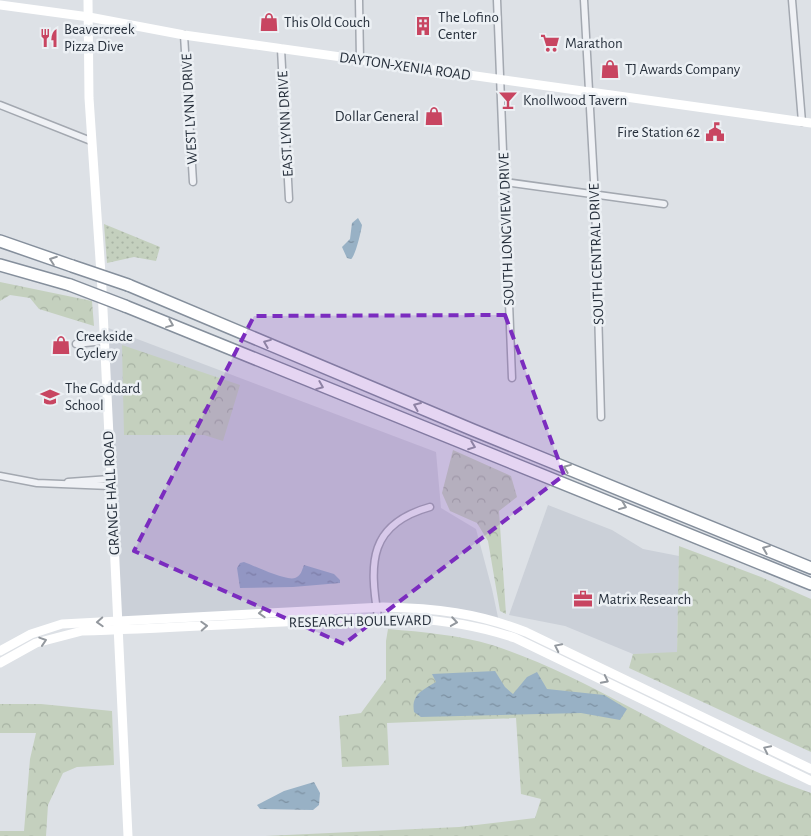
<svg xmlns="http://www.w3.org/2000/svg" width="811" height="836" font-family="'Alegreya Sans',sans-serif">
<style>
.built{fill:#cbd0d8}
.forest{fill:url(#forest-crowns)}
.park{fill:url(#park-dots)}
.water{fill:url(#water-ripples)}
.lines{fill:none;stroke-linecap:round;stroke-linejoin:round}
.street-casing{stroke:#a3a8b0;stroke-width:9}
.highway-casing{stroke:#858f9c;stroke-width:14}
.street{stroke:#eff1f5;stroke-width:6}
.secondary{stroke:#fff;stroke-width:9}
.highway{stroke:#fff;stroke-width:11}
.highway-bridge-casing{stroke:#858f9c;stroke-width:14;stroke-linecap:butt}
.highway-bridge{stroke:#fff;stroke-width:11}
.oneway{stroke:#93989e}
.marked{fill:#7b2cbf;fill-opacity:0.2;stroke:#7b2cbf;stroke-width:4;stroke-dasharray:10 6;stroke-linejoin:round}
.labels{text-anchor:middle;stroke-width:5;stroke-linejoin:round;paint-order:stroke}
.poi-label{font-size:15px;fill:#27303c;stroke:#ecf0f4;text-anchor:start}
.street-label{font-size:15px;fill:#27303c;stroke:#ecf0f4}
</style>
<defs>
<pattern id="forest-crowns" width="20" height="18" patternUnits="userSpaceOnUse" patternTransform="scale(1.25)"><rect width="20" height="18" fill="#c4d0be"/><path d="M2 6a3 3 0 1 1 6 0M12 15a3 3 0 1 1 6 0" fill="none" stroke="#a8b3a4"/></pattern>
<pattern id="park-dots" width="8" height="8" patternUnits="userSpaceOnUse" patternTransform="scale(1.25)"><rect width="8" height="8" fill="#c4d0be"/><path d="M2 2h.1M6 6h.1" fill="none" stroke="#a8b3a4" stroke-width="1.8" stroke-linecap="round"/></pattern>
<pattern id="water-ripples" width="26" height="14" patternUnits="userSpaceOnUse" patternTransform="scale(1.25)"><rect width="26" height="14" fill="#98b1c5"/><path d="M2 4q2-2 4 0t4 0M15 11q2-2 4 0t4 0" fill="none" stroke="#7c90a1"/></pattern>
</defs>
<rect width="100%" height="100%" fill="#dde1e6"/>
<!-- built -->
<g class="built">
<polygon points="103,326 436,452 441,508 476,529 492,589 499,622 430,607 117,621"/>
<polygon points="548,505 612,530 643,549 679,556 677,653 633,654 565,626 509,615"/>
</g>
<!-- forest -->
<g class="forest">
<polygon points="0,282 92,301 94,326 39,309 30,298 10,295 0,301"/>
<polygon points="122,345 240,385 223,441 204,435 124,435"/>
<polygon points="453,450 511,476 517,497 499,511 506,614 500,611 488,541 477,523 450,511 442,493"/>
<polygon points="679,546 761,577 811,599 811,752 629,668 633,654 677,652"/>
<path d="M388 629C423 632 459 635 492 645 604 682 700 756 811 793V836H265L459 827 535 818 541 799 521 794 516 718 387 723 389 765 342 767 339 716 361 713 386 679V641Z"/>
<polygon points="0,704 41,704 112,711 114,765 77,767 63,773 48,805 46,836 0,836 0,831 24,831 30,759 36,733 0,733"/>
</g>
<!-- park -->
<polygon class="park" points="104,224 160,247 156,261 134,257 107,263"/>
<!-- water -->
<g class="water">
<path d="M358 218 362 225C361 232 355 257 351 259L347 258 342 247 350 239 352 223Z"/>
<path d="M244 562C255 566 285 581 295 578 301 576 302 570 304 565L334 574 340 580V583L293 587 240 588 237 568 240 563Z"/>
<path d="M495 671 505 687 513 694 527 677 537 672 547 689 604 695 627 709 620 720 581 713 421 717 414 712C411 694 423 690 436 682L432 674Z"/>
<polygon points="314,782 320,793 319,805 313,810 260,809 257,805 284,791"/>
</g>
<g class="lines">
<!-- street casing -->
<g class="street-casing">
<g id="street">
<polyline points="359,0 360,60"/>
<polyline points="497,0 512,378"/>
<polyline points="584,0 595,199 601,417"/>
<polyline points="792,0 802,122"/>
<polyline points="184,35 193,182"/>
<polyline points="281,49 289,199"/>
<polyline points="0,105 91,141"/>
<polyline points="505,182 664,204"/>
<polyline points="76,344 104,341"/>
<polyline points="0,476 37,483 110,486"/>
<polyline points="68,482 110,479"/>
<path d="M378 617C369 562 369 524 430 507"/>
</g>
</g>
<!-- highway casing -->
<g class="highway-casing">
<g id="highway">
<polyline points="0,241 72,266"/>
<polyline points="0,265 70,285"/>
<polyline points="128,285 473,430 811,568"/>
<polyline points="125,306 811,584"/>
</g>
</g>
<!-- street -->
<use href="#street" class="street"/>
<!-- secondary -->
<g class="secondary">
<polyline points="88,0 89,98 102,289 128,836"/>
<polyline points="0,5 89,17 184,35 811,123"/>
<path d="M0 651 31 634 62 624 383 607C435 608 478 613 526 632L811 769"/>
<path d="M0 663 36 643 82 631C149 629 216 625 283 622 365 618 435 611 515 638L811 781"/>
</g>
<!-- highway -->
<use href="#highway" class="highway"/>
<!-- highway-bridge casing -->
<g class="highway-bridge-casing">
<g id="highway-bridge">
<polyline points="72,266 128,285"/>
<polyline points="70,285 125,306"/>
</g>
</g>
<!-- highway-bridge -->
<use href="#highway-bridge" class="highway-bridge"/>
</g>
<!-- one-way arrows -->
<defs><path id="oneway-chevron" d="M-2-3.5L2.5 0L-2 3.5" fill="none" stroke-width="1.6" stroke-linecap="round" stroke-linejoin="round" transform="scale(1.25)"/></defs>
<g class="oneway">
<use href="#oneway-chevron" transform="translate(53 260) rotate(-160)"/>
<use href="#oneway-chevron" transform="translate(170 324) rotate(22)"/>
<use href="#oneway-chevron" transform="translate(267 343) rotate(-158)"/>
<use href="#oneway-chevron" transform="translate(320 386) rotate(22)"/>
<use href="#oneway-chevron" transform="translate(417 406) rotate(-157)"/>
<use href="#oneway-chevron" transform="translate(472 446) rotate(21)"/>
<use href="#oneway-chevron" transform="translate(567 468) rotate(-158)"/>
<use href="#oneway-chevron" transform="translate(623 506) rotate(22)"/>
<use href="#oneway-chevron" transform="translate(766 549) rotate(-158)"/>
<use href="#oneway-chevron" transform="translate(262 613) rotate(177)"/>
<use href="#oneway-chevron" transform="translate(100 622) rotate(177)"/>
<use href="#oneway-chevron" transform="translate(454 622) rotate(9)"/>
<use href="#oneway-chevron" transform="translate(204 626) rotate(-3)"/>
<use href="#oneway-chevron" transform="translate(43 641) rotate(-18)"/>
<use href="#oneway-chevron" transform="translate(558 647) rotate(-154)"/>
<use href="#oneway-chevron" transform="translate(605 680) rotate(27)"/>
<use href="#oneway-chevron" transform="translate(767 749) rotate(-154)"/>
</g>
<!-- marked area -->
<path class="marked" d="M505 315 564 475 344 644 134 551 254 316Z"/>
<!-- icons -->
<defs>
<g id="shop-bare" transform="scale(1.5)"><path d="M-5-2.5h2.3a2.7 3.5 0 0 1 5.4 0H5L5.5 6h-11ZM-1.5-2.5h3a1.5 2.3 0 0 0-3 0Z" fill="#c84561" stroke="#ecf0f4" stroke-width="2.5" paint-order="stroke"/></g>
<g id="building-bare" transform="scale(1.5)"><path d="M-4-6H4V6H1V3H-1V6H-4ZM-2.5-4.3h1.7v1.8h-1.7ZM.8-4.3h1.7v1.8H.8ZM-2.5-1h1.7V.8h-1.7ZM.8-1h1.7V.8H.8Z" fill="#c84561" stroke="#ecf0f4" stroke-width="2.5" paint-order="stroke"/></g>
<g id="restaurant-bare" transform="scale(1.5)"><path d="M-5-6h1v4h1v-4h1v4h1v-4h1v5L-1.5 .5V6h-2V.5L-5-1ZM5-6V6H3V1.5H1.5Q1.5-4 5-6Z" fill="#c84561" stroke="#ecf0f4" stroke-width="2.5" paint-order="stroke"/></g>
<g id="supermarket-bare" transform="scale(1.5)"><path d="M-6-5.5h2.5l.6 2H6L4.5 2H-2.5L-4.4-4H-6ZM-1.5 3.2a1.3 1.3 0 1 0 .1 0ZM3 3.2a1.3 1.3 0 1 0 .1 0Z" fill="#c84561" stroke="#ecf0f4" stroke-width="2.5" paint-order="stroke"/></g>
<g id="bar-bare" transform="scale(1.5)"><path d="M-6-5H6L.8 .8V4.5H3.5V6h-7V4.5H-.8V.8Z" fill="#c84561" stroke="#ecf0f4" stroke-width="2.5" paint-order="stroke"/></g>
<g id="civic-bare" transform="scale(1.5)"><path d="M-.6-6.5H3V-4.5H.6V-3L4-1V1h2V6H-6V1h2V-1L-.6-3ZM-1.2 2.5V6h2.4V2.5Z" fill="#c84561" stroke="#ecf0f4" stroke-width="2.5" paint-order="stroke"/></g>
<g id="school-bare" transform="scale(1.5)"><path d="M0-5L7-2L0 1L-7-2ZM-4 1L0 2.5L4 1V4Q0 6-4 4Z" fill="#c84561" stroke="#ecf0f4" stroke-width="2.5" paint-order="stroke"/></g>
<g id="office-bare" transform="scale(1.5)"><path d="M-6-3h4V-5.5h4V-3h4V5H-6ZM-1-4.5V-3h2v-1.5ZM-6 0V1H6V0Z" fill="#c84561" stroke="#ecf0f4" stroke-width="2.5" paint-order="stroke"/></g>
</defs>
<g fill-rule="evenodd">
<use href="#shop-bare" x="269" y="22"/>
<use href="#building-bare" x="423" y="26"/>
<use href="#restaurant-bare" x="49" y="38"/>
<use href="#supermarket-bare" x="550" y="43"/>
<use href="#shop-bare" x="610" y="69"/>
<use href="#bar-bare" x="508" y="100"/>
<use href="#shop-bare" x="434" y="116"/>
<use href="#civic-bare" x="715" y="132"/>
<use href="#shop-bare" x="61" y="345"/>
<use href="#school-bare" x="50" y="397"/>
<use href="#office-bare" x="583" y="599"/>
</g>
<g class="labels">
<!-- poi labels -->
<g class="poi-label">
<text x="438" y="22">The Lofino<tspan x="438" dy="17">Center</tspan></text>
<text x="284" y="27">This Old Couch</text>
<text x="64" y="34">Beavercreek<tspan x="64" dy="17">Pizza Dive</tspan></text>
<text x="565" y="48">Marathon</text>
<text x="625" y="74">TJ Awards Company</text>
<text x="523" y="105">Knollwood Tavern</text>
<text x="419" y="121" text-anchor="end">Dollar General</text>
<text x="700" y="137" text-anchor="end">Fire Station 62</text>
<text x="76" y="341">Creekside<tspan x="76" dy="17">Cyclery</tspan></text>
<text x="65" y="393">The Goddard<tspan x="65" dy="17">School</tspan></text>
<text x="598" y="604">Matrix Research</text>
</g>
<!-- street labels -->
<g class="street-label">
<text transform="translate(405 66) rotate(8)" y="5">DAYTON-XENIA ROAD</text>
<text transform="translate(189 109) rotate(-93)" y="5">WEST LYNN DRIVE</text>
<text transform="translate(285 124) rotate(-93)" y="5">EAST LYNN DRIVE</text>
<text transform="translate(506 229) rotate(-92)" y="5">SOUTH LONGVIEW DRIVE</text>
<text transform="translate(596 254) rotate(-92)" y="5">SOUTH CENTRAL DRIVE</text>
<text transform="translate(111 493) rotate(-93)" y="5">GRANGE HALL ROAD</text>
<text transform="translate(360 621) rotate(-1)" y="5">RESEARCH BOULEVARD</text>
</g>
</g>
</svg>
